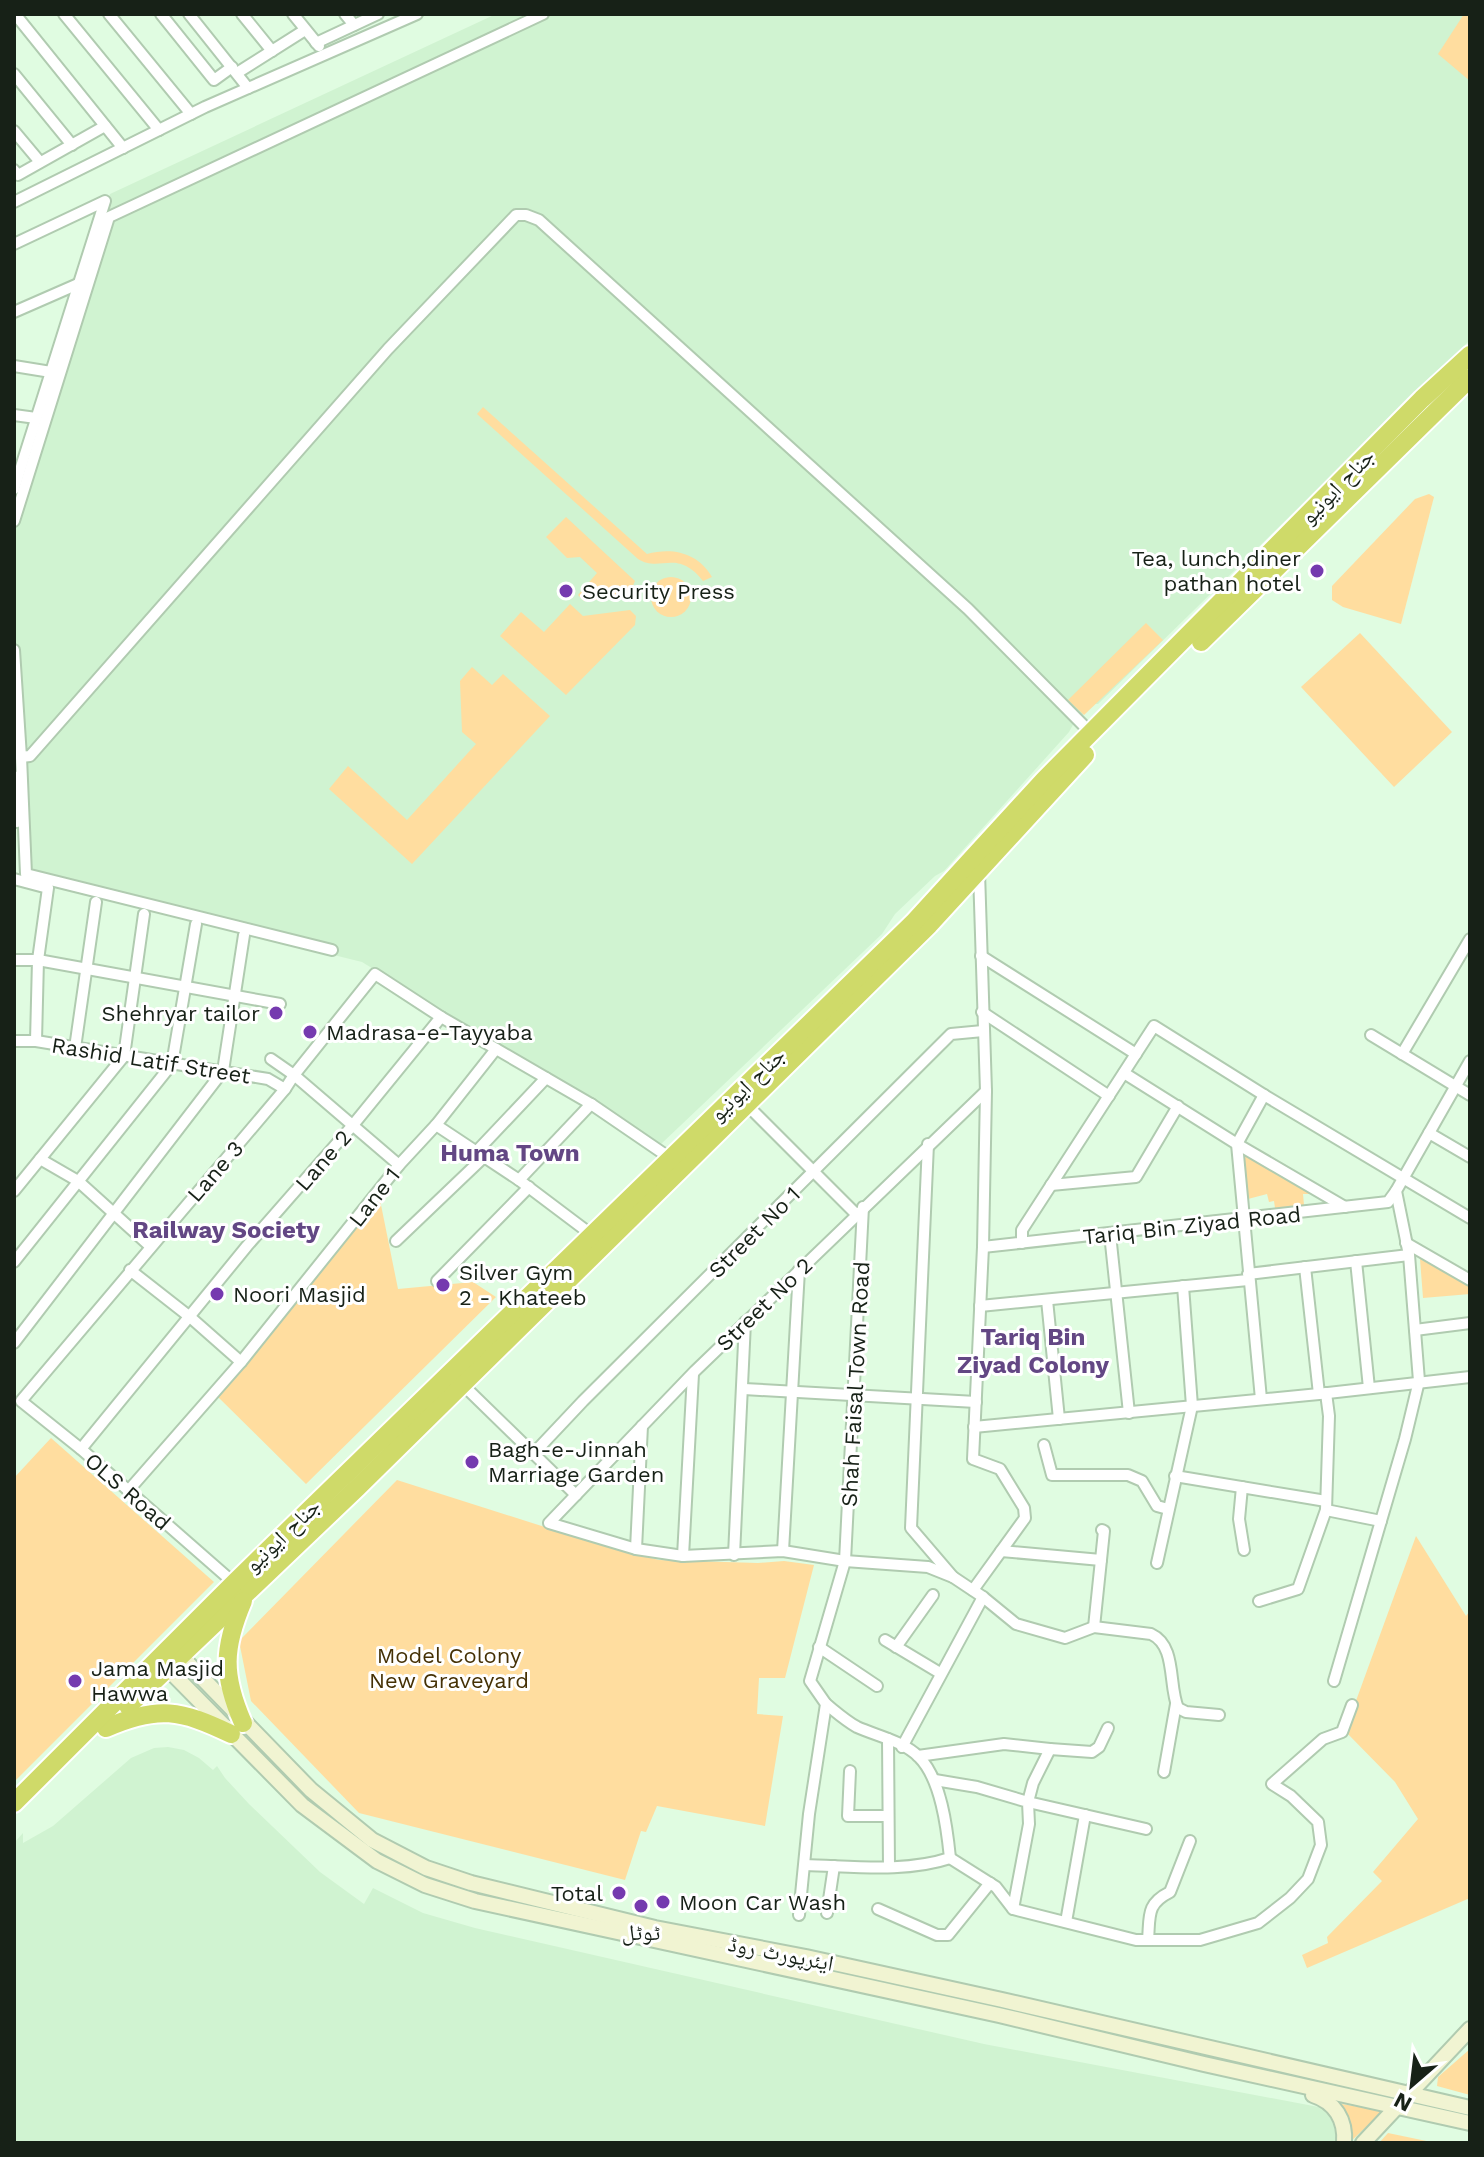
<svg xmlns="http://www.w3.org/2000/svg" width="1484" height="2157" font-family="'Work Sans','Noto Naskh Arabic',sans-serif">
<style>
.built{fill:#d0f3d1}
.green{fill:#ffdd9f}
.lines{fill:none;stroke-linecap:round;stroke-linejoin:round}
.street-casing{stroke:#b0cbb0;stroke-width:14}
.secondary-casing{stroke:#b0cbb0;stroke-width:18}
.highway-casing{stroke:#fff;stroke-width:22}
.street{stroke:#fff;stroke-width:10}
.secondary{stroke:#f1f4d2;stroke-width:14}
.highway{stroke:#cfda69;stroke-width:18}
.poi-dot{fill:#753aaf;stroke:#fff;stroke-width:3}
.labels{text-anchor:middle;stroke-width:6;stroke-linejoin:round;paint-order:stroke}
.street-label{font-size:22px;fill:#172117;stroke:#fff}
.poi-label{font-size:22px;fill:#172117;stroke:#fff;text-anchor:start}
.park-label{font-size:22px;fill:#453105;stroke:#fff}
.neighbourhood-label{font-size:24px;font-weight:bold;fill:#634784;stroke:#fff}
</style>
<rect width="100%" height="100%" fill="#e0fce1"/>
<!-- built -->
<g class="built">
<polygon points="496,14 1470,14 1470,340 1098,704 1094,704 1074,723 1069,732 944,871 935,876 895,914 882,934 660,1145 362,962 22,878 14,737 14,500 110,194"/>
<polygon points="168,1747 184,1750 199,1758 213,1770 217,1766 225,1778 249,1804 320,1872 364,1904 373,1888 423,1913 475,1928 984,2044 1324,2108 1333,2116 1338,2128 1337,2143 14,2143 14,1843 23,1833 23,1843 53,1826 131,1758 154,1748"/>
</g>
<!-- green -->
<g class="green">
<polygon points="1464,14 1470,17 1470,81 1438,54"/>
<path d="M483 407 647 554C673 547 698 553 712 577L703 581C677 548 660 573 638 559L477 414Z"/>
<polygon points="1429,494 1434,497 1401,624 1343,607 1332,600 1332,586 1415,499"/>
<polygon points="566,517 635,581 628,597 584,601 578,595 597,573 580,557 567,558 546,537"/>
<circle cx="671" cy="597" r="20"/>
<polygon points="570,604 583,616 630,610 636,616 635,625 566,695 500,636 521,612 544,632"/>
<polygon points="1146,623 1163,640 1084,715 1068,700"/>
<polygon points="1360,633 1452,732 1394,787 1301,687"/>
<polygon points="472,667 492,685 503,674 550,716 412,864 329,789 348,766 407,820 476,744 462,732 460,681"/>
<polygon points="1243,1153 1316,1194 1303,1194 1304,1205 1275,1208 1274,1201 1269,1202 1267,1194 1248,1199"/>
<polygon points="380,1200 398,1289 473,1282 496,1297 306,1484 217,1396"/>
<polygon points="1420,1259 1470,1285 1470,1294 1423,1298"/>
<polygon points="51,1438 214,1582 14,1782 14,1478"/>
<polygon points="397,1480 614,1549 659,1560 758,1563 784,1561 814,1565 785,1678 759,1678 757,1714 783,1716 765,1826 657,1806 646,1832 641,1831 625,1880 359,1813 251,1701 239,1641"/>
<polygon points="1416,1536 1466,1616 1470,1611 1470,1898 1307,1968 1302,1955 1328,1943 1327,1937 1382,1881 1373,1872 1418,1819 1395,1782 1345,1731"/>
<polygon points="1470,2049 1470,2095 1437,2086 1438,2077"/>
<polygon points="1336,2103 1383,2111 1349,2143"/>
<polygon points="1388,2133 1436,2143 1379,2143"/>
</g>
<g class="lines">
<!-- street casing -->
<g class="street-casing">
<g id="street">
<polyline points="15,14 123,148"/>
<polyline points="64,14 159,130"/>
<polyline points="109,14 191,114"/>
<polyline points="161,14 214,80 232,67"/>
<polyline points="189,14 248,88"/>
<polyline points="242,14 272,51"/>
<polyline points="293,14 319,46"/>
<polyline points="345,14 354,25"/>
<polyline points="316,43 378,14"/>
<polyline points="237,73 305,30"/>
<polyline points="14,74 72,145"/>
<polyline points="14,131 40,162"/>
<polyline points="14,170 18,175 105,126"/>
<polyline points="14,202 205,107 417,14"/>
<polyline points="14,244 105,201 14,489"/>
<polyline points="14,312 78,284"/>
<polyline points="14,366 51,372"/>
<polyline points="14,415 36,418"/>
<polyline points="14,521 109,217 543,14"/>
<polyline points="14,650 21,757 30,756 388,349 516,215 526,215 539,220 968,609 1091,733"/>
<polyline points="21,757 26,874 332,950"/>
<polyline points="14,776 17,822"/>
<polyline points="14,879 48,888 38,960 36,1041"/>
<polyline points="981,956 1136,1054"/>
<polyline points="14,960 38,960 280,1004"/>
<polyline points="982,1012 1109,1096"/>
<polyline points="1371,1035 1470,1095"/>
<polyline points="14,1041 36,1041 268,1079 285,1089"/>
<polyline points="75,1048 96,902"/>
<polyline points="1402,1054 1470,939"/>
<polyline points="271,1059 294,1075 399,1165"/>
<polyline points="1124,1073 1237,1144 1345,1207"/>
<polyline points="747,1105 856,1214"/>
<polyline points="436,1125 519,1180 592,1235"/>
<polyline points="1429,1133 1470,1157"/>
<path d="M928 1144 911 1528 953 1577 983 1597 1016 1624 1065 1638 1094 1627 1151 1634C1177 1646 1168 1685 1178 1708L1186 1712 1219 1715"/>
<polyline points="477,1151 546,1078"/>
<polyline points="40,1159 78,1181 150,1246"/>
<polyline points="519,1180 591,1104"/>
<polyline points="1051,1185 1136,1177 1178,1106"/>
<polyline points="14,1191 124,1056 144,914"/>
<polyline points="1110,1234 1129,1413"/>
<polyline points="396,1241 485,1156"/>
<polyline points="1022,1243 1022,1230 1154,1026 1264,1095 1470,1218"/>
<polyline points="1406,1243 1470,1280"/>
<polyline points="983,1247 1388,1202 1396,1191"/>
<polyline points="1356,1261 1369,1388"/>
<polyline points="14,1262 172,1064 196,924"/>
<polyline points="1305,1267 1319,1394"/>
<polyline points="130,1270 190,1317 241,1362"/>
<polyline points="1248,1274 1409,1255"/>
<polyline points="437,1281 529,1187"/>
<polyline points="1047,1300 1059,1419"/>
<polyline points="980,1306 1248,1280"/>
<polyline points="1415,1330 1470,1323"/>
<polyline points="14,1343 223,1071 244,935"/>
<polyline points="461,1383 576,1495"/>
<polyline points="744,1389 976,1402"/>
<polyline points="1261,1399 1237,1144 1264,1095"/>
<polyline points="974,1427 1319,1394 1470,1377"/>
<polyline points="1044,1445 1052,1475 1128,1475 1142,1481 1157,1506 1168,1509"/>
<polyline points="81,1449 247,1246 353,1125 441,1017"/>
<polyline points="534,1453 583,1401 951,1034 983,1031"/>
<polyline points="1175,1476 1326,1501"/>
<polyline points="1242,1487 1239,1519 1244,1550"/>
<polyline points="128,1491 241,1362 399,1165 436,1125 496,1049"/>
<polyline points="1326,1510 1381,1521"/>
<polyline points="636,1549 642,1426"/>
<polyline points="783,1551 799,1270"/>
<polyline points="1001,1551 1101,1560"/>
<polyline points="734,1555 745,1322"/>
<polyline points="683,1556 693,1374"/>
<polyline points="1157,1563 1192,1406 1183,1286"/>
<polyline points="953,1577 928,1567 845,1561 783,1551 683,1556 636,1549 549,1523 695,1371 986,1091"/>
<polyline points="234,1583 81,1449 21,1401 285,1089 294,1075 375,974 441,1017 591,1104 670,1158"/>
<polyline points="973,1590 1025,1518 1024,1508 1000,1469 973,1459 983,1247 986,1091 979,872"/>
<polyline points="1259,1601 1298,1589 1326,1510 1329,1416 1326,1393"/>
<polyline points="1094,1627 1104,1531 1102,1530"/>
<polyline points="885,1640 940,1673"/>
<polyline points="819,1647 877,1686"/>
<polyline points="896,1647 933,1595"/>
<polyline points="1334,1681 1405,1439 1419,1381 1409,1255 1396,1191 1470,1061"/>
<polyline points="888,1739 889,1867"/>
<polyline points="902,1747 983,1597"/>
<polyline points="1050,1749 1092,1752 1099,1747 1108,1728"/>
<polyline points="918,1756 1004,1744 1050,1749 1033,1783 1028,1802 1146,1829"/>
<polyline points="850,1771 848,1816 888,1816"/>
<polyline points="1164,1772 1176,1704"/>
<polyline points="935,1780 977,1787 1028,1802 1029,1824 1013,1909 996,1887 950,1858"/>
<path d="M805 1865C852 1866 905 1873 950 1858 947 1828 941 1779 919 1757 903 1741 877 1736 857 1727 846 1721 836 1712 826 1704"/>
<polyline points="878,1909 937,1935 948,1935 990,1883"/>
<polyline points="1013,1909 1136,1940 1200,1940 1258,1923 1290,1898 1308,1879 1321,1845 1318,1822 1291,1796 1272,1784 1323,1739 1342,1732 1352,1705"/>
<polyline points="827,1913 834,1866"/>
<polyline points="799,1915 809,1814 826,1704 810,1681 845,1561 863,1207"/>
<polyline points="1066,1922 1085,1815"/>
<path d="M1148 1940C1150 1916 1146 1904 1170 1892L1190 1841"/>
</g>
</g>
<!-- secondary casing -->
<g class="secondary-casing">
<g id="secondary">
<polyline points="174,1649 311,1790 372,1840 426,1868 471,1883 655,1928 806,1957 1002,2000 1470,2108"/>
<polyline points="167,1668 302,1805 377,1861 425,1885 475,1901 999,2015 1204,2064 1470,2123"/>
<path d="M1313 2095C1335 2102 1346 2120 1344 2143"/>
<polyline points="1363,2143 1470,2029"/>
</g>
</g>
<!-- highway casing -->
<g class="highway-casing">
<g id="highway">
<polyline points="1201,642 1470,378"/>
<polyline points="128,1706 357,1488 929,925 1085,755"/>
<path d="M243 1723C222 1675 223 1648 243 1601"/>
<path d="M106 1728C158 1705 181 1710 231 1734"/>
<polyline points="14,1803 234,1583 913,923 1044,780 1422,399 1470,355"/>
</g>
</g>
<!-- street -->
<use href="#street" class="street"/>
<!-- secondary -->
<use href="#secondary" class="secondary"/>
<!-- highway -->
<use href="#highway" class="highway"/>
</g>
<!-- markers -->
<g class="poi-dot">
<circle cx="1317" cy="571" r="8"/>
<circle cx="566" cy="591" r="8"/>
<circle cx="276" cy="1013" r="8"/>
<circle cx="310" cy="1032" r="8"/>
<circle cx="443" cy="1285" r="8"/>
<circle cx="217" cy="1294" r="8"/>
<circle cx="472" cy="1462" r="8"/>
<circle cx="75" cy="1681" r="8"/>
<circle cx="619" cy="1893" r="8"/>
<circle cx="663" cy="1902" r="8"/>
<circle cx="641" cy="1906" r="8"/>
</g>
<g class="labels">
<!-- street labels -->
<g class="street-label">
<text transform="translate(1337 486) rotate(-46)" y="8">جناح ایونیو</text>
<text transform="translate(151 1060) rotate(9)" y="8">Rashid Latif Street</text>
<text transform="translate(747 1084) rotate(-44)" y="8">جناح ایونیو</text>
<text transform="translate(323 1160) rotate(-49)" y="8">Lane 2</text>
<text transform="translate(215 1171) rotate(-49)" y="8">Lane 3</text>
<text transform="translate(374 1197) rotate(-52)" y="8">Lane 1</text>
<text transform="translate(1192 1225) rotate(-6)" y="8">Tariq Bin Ziyad Road</text>
<text transform="translate(754 1232) rotate(-45)" y="8">Street No 1</text>
<text transform="translate(764 1304) rotate(-44)" y="8">Street No 2</text>
<text transform="translate(855 1384) rotate(-87)" y="8">Shah Faisal Town Road</text>
<text transform="translate(128 1491) rotate(41)" y="8">OLS Road</text>
<text transform="translate(282 1535) rotate(-44)" y="8">جناح ایونیو</text>
<text transform="translate(781 1953) rotate(11)" y="8">ایئرپورٹ روڈ</text>
</g>
<!-- poi labels -->
<g class="poi-label">
<text x="1301" y="566" text-anchor="end">Tea, lunch,diner<tspan x="1301" dy="25">pathan hotel</tspan></text>
<text x="582" y="599">Security Press</text>
<text x="260" y="1021" text-anchor="end">Shehryar tailor</text>
<text x="326" y="1040">Madrasa-e-Tayyaba</text>
<text x="459" y="1280">Silver Gym<tspan x="459" dy="25">2 - Khateeb</tspan></text>
<text x="233" y="1302">Noori Masjid</text>
<text x="488" y="1457">Bagh-e-Jinnah<tspan x="488" dy="25">Marriage Garden</tspan></text>
<text x="91" y="1676">Jama Masjid<tspan x="91" dy="25">Hawwa</tspan></text>
<text x="603" y="1901" text-anchor="end">Total</text>
<text x="679" y="1910">Moon Car Wash</text>
<text x="641" y="1940" text-anchor="middle">ٹوٹل</text>
</g>
<!-- park labels -->
<g class="park-label">
<text x="449" y="1663">Model Colony<tspan x="449" dy="25">New Graveyard</tspan></text>
</g>
<!-- neighbourhood labels -->
<g class="neighbourhood-label">
<text x="510" y="1161">Huma Town</text>
<text x="226" y="1238">Railway Society</text>
<text x="1033" y="1345">Tariq Bin<tspan x="1033" dy="28">Ziyad Colony</tspan></text>
</g>
</g>
<!-- border -->
<rect width="1484" height="2157" fill="none" stroke="#172117" stroke-width="32"/>
<!-- north arrow -->
<g transform="translate(1412 2085) rotate(208)" stroke="#ffffff" stroke-width="6" paint-order="stroke">
<path d="M0-6L14 30L0 20L-14 30Z" fill="#172117"/>
<text y="-12" font-size="22" font-weight="bold" text-anchor="middle" fill="#172117">N</text>
</g>
</svg>
